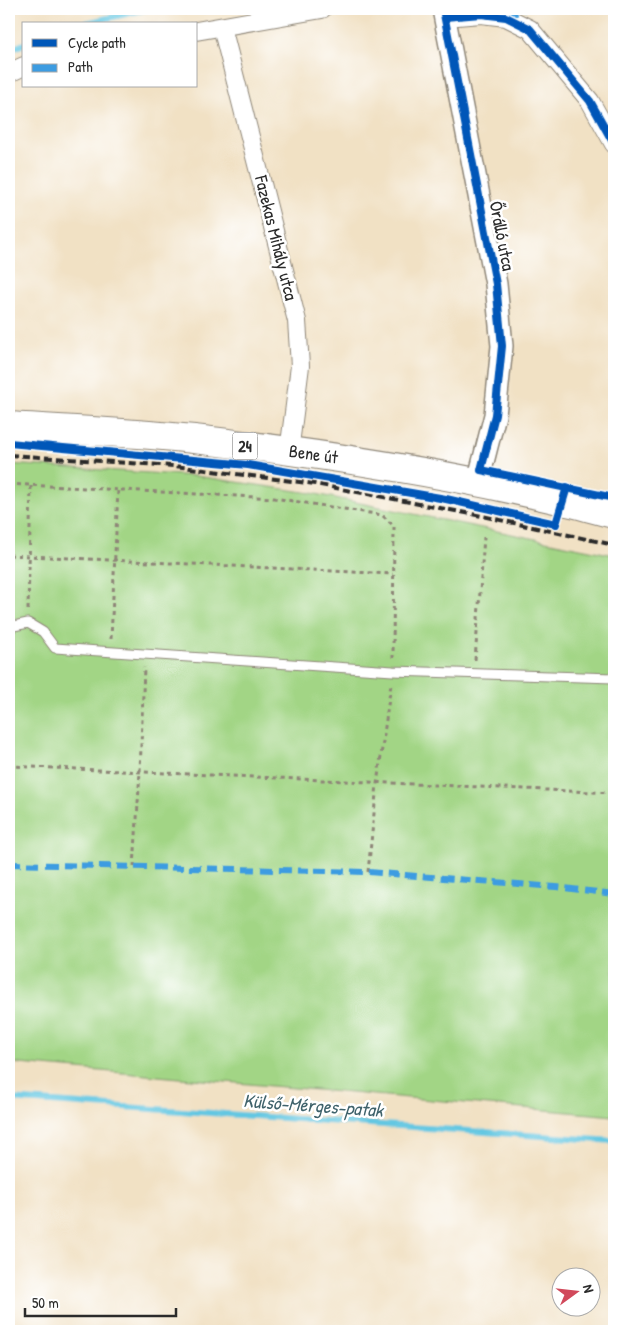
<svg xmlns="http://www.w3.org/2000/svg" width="623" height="1340" font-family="'Patrick Hand',sans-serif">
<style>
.green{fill:#a2d585;stroke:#668058}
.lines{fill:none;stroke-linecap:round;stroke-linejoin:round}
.stream{stroke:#64c7e2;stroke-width:6}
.service-casing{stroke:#8e8678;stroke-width:11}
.minor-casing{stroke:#8e8678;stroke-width:20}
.tertiary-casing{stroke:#8e8678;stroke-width:24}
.primary-casing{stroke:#8e8678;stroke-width:30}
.path{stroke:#8e8678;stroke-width:3;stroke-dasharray:4 4;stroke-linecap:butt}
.service{stroke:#fff;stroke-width:9}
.minor{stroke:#fff;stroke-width:18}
.tertiary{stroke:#fff;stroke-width:21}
.primary{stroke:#fff;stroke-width:28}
.rail{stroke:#2b2b2b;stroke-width:4;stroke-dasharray:8 4;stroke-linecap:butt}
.quiet{stroke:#3d9ce1;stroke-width:6;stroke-dasharray:12 6;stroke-linecap:butt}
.cycleway-casing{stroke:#fff;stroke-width:11}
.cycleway{stroke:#0057b8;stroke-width:8}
.labels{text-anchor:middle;stroke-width:5;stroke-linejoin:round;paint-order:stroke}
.shield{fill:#fff;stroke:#6b6b6b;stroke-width:1}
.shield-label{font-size:16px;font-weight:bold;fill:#2b2b2b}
.street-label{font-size:18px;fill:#2b2b2b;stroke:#fff}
.water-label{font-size:19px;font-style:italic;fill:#3f626b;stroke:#fff}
</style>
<rect width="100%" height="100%" fill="#fff"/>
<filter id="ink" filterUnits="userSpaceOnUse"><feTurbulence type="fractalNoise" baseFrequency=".02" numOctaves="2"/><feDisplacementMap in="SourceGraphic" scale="10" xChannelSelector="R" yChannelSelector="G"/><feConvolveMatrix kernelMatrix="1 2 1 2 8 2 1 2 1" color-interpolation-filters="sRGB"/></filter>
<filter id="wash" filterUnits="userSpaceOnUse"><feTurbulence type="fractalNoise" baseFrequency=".0096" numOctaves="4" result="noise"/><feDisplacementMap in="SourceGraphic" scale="20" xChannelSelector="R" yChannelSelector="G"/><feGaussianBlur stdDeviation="1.12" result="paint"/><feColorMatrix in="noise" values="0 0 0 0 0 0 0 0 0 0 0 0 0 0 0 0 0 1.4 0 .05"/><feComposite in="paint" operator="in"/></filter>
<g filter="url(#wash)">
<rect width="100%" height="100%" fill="#f1e1c4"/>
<!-- green -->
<polygon class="green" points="9,464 196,476 311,493 614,555 614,1116 9,1063"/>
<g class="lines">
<!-- stream -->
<g class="stream">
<polyline points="82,24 147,9"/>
<polyline points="9,50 24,44"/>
<polyline points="9,1099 614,1141"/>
</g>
</g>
</g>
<g filter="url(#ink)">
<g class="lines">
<!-- service casing -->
<g class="service-casing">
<polyline id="service" points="9,627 28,623 43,632 55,648 393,671 614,678"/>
</g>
<!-- minor casing -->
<g class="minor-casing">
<g id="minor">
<polyline points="445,17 481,14 506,17 530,29 590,101 614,144"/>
<polyline points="222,27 297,321 300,366 289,452"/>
<polyline points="196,31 322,9"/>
<polyline points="9,73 24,66"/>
</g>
</g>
<!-- tertiary casing -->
<g class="tertiary-casing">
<polyline id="tertiary" points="443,9 496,284 502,346 495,415 481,470"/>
</g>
<!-- primary casing -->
<g class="primary-casing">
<g id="primary">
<path id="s1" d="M9 426C70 430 132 432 194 439 317 453 442 472 563 501 580 505 597 510 614 514"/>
</g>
</g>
<!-- path -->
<g class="path">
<polyline points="9,484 274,498 382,515 394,526 393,658"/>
<polyline points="9,555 393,574"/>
<polyline points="28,610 31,486"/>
<polyline points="111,639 118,490"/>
<polyline points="475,660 484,537"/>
<polyline points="9,766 614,793"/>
<polyline points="134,867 140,772 144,667"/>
<polyline points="368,872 377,784 391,684"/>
</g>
<!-- service -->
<use href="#service" class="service"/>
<!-- minor -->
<use href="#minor" class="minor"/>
<!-- tertiary -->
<use href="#tertiary" class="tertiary"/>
<!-- primary -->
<use href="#primary" class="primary"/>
<!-- rail -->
<polyline class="rail" points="9,455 174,466 315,484 482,516 614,545"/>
<!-- quiet -->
<g class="quiet">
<polyline points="506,17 526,9"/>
<polyline points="9,864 368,872 556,887 614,894"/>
</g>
<!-- cycleway casing -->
<g class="cycleway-casing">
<g id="cycleway">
<polyline points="443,9 496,284 502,346 495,415 481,470 614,498"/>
<polyline points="445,17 481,14 506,17 530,29 590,101 614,144"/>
<polyline points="9,443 248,465 446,499 556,524 567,487"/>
</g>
</g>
<!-- cycleway -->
<use href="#cycleway" class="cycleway"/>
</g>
</g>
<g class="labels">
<!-- shield labels -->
<rect class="shield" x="232.5" y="432.5" width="25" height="27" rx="4"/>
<g class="shield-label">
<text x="245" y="452">24</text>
</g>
<!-- street labels -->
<g class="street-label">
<text transform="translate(502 236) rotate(79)" y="6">Őrálló utca</text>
<text transform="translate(276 238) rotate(76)" y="6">Fazekas Mihály utca</text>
<text dy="6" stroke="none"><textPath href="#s1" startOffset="306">Bene út</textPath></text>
</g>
<!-- water labels -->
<g class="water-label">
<text transform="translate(313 1105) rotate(4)" y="7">Külső-Mérges-patak</text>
</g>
</g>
<!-- margin -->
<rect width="623" height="1340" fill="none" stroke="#fff" stroke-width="30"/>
<!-- legend -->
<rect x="22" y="22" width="175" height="65" fill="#ffffff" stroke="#aaaaaa"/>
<rect x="32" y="39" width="25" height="8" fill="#0057b8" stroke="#aaaaaa"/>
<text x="68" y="48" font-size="15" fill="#2b2b2b">Cycle path</text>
<rect x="32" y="64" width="25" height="8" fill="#3d9ce1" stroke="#aaaaaa"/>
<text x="68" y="72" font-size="15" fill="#2b2b2b">Path</text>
<!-- north arrow -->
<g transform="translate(576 1292) rotate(75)"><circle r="24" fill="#ffffff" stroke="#aaaaaa"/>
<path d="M0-4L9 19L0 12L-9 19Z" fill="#d1495b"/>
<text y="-8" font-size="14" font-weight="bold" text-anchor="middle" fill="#2b2b2b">N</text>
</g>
<!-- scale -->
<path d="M25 1308v8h151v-8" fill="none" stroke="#2b2b2b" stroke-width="2.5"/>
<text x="32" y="1308" font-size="15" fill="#2b2b2b" stroke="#ffffff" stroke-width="4" paint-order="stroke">50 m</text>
</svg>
